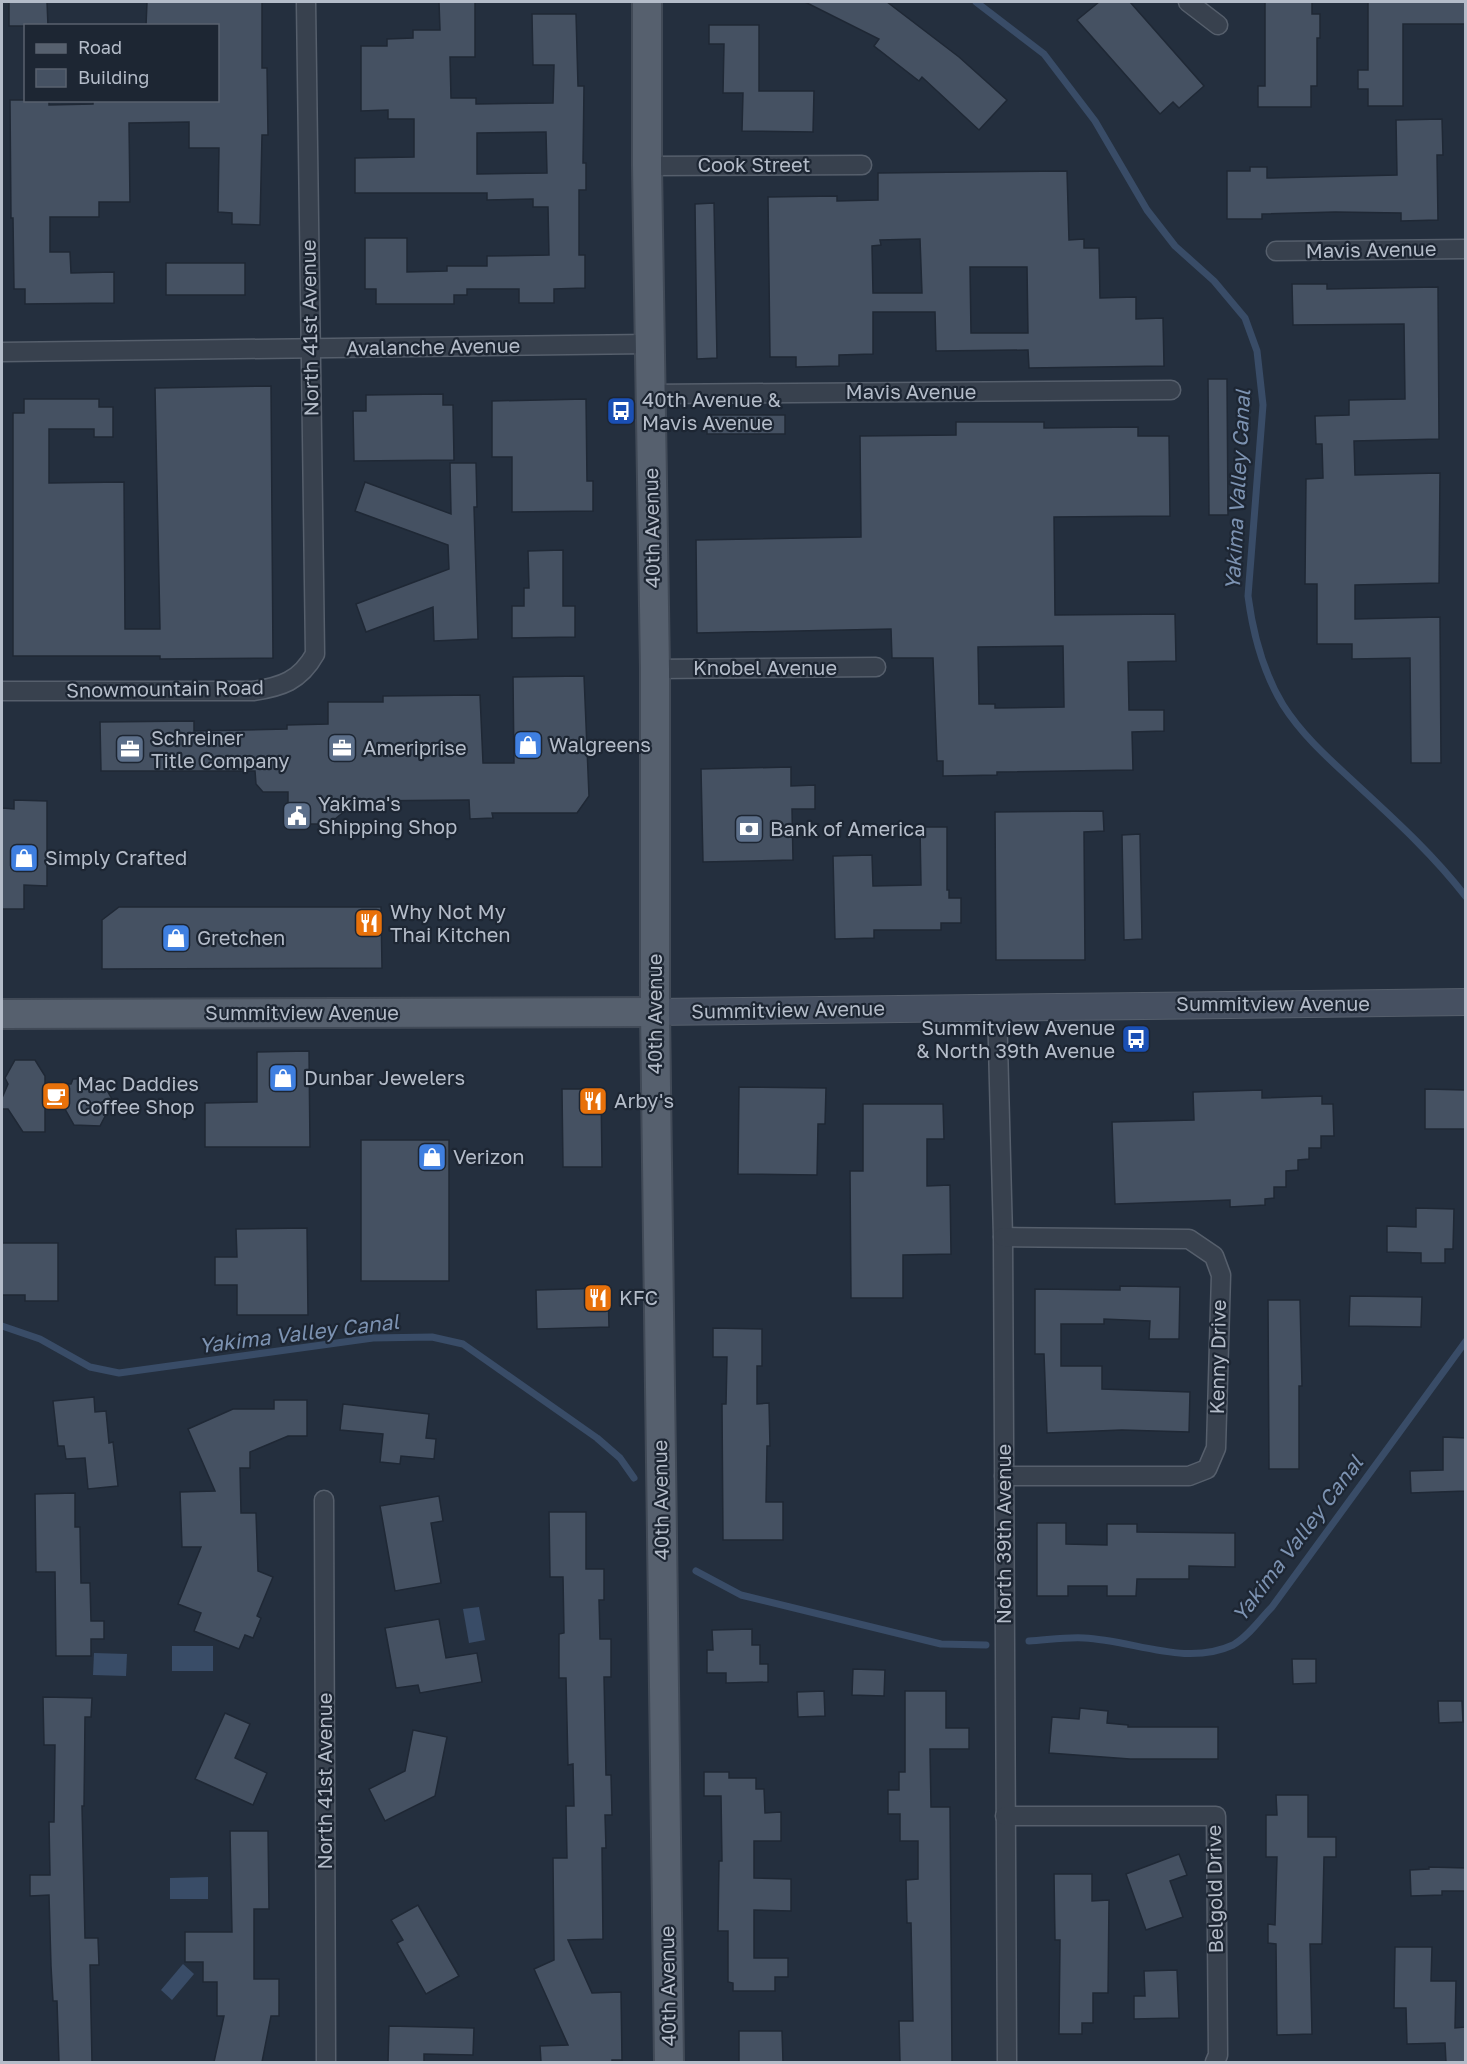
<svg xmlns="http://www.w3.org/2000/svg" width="1467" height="2064" font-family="'Golos Text',sans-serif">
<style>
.water{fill:#394c67}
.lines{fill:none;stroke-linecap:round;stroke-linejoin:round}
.stream{stroke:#394c67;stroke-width:7}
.building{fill:#455162;stroke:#1f2835;stroke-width:1.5;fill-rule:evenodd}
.minor-casing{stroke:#565f6c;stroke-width:21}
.secondary-casing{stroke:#565f6c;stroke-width:28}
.primary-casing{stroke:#414a57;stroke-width:32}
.minor{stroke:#38414e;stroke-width:18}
.secondary{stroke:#465061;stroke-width:26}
.primary{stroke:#56606e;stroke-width:28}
.labels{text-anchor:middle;stroke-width:4.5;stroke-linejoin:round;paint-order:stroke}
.street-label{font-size:20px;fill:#b4bcc9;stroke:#1d2633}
.poi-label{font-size:20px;fill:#b4bcc9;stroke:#1d2633;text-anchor:start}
.water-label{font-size:21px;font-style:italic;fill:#7c92b1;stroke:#1d2633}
</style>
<rect width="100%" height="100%" fill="#242f3e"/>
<!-- water -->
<g class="water">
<polygon points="479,1607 485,1640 469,1643 463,1609"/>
<rect x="172" y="1646" width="41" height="25"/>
<polygon points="94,1653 127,1654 126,1676 93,1675"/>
<polygon points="208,1877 208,1899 170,1899 170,1878"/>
<polygon points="183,1964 194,1974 172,2000 161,1990"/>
</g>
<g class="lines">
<!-- stream -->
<g class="stream">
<path d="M976 2 1044 54 1095 121 1147 210 1175 246 1214 281 1245 318 1257 351 1263 405 1248 596C1253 634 1263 672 1283 705 1302 735 1328 758 1354 782 1393 818 1434 855 1466 897"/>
<polyline points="2,1326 40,1339 90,1367 119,1373 373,1338 432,1337 463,1344 597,1438 620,1458 634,1478"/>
<polyline points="696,1571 741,1595 941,1644 986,1645"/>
<path d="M1029 1641C1047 1640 1066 1637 1084 1638 1133 1640 1185 1667 1233 1645 1248 1637 1260 1619 1272 1607L1466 1341"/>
</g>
</g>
<!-- building -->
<g class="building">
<polygon points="9,2 47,2 48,26 9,26"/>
<polygon points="147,2 262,2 262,68 267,68 268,135 262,135 260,225 232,224 232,213 218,212 219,148 189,148 189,122 129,123 130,202 99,202 99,217 50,217 50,252 70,252 71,273 114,272 114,303 25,304 25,289 14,289 13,218 11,218 10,100 49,100 49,105 93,104 93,100 218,100 218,26 146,26"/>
<path d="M439 2H475V57H450L451 98H476V104L553 103 554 65H533L532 14H576L578 86H584L583 163H586V190H579V255H585V288L554 289V303H519V289H467V295H454V304H376V289H365V238H407V272L447 271V266H487V256L549 255 548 207H533V199L487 200V193H355V158L414 157V119H388V110L361 111V46H387V39L413 38V30H440ZM546 132 547 173 477 174V133Z"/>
<polygon points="805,2 887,2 959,57 1007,100 979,130 922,77 919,81 874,46 879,39"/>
<polygon points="1099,2 1130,2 1204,86 1179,108 1173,102 1160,114 1077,20"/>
<polygon points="1265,2 1312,2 1312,14 1320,14 1320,38 1317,38 1317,86 1311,86 1311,107 1258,107 1258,86 1265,86"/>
<polygon points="1368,2 1466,2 1466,24 1403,24 1403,106 1368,106 1368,89 1358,89 1358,70 1368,70"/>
<polygon points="709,25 759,25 759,91 814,91 813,132 742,131 743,93 723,93 724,44 709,44"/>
<polygon points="1442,119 1443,155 1437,155 1438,220 1401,221 1401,213 1335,212 1262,214 1262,219 1227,219 1227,171 1250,171 1250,167 1267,167 1267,178 1397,175 1396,120"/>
<path d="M1067 171 1069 240 1084 239V248H1099L1100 298 1136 297V319L1163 318 1164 366 1029 368 1028 350 936 351 935 312H873V354L839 355V366L796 367V357H770L768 197 837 196V201L878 200V173ZM920 239 922 293H873L872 246 881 245 880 240ZM970 267H1027L1028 333H971Z"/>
<polygon points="714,203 717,358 697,359 695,204"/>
<rect x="166" y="263" width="79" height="32"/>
<polygon points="1292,284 1327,284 1327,289 1438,287 1439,439 1354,441 1355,475 1440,473 1439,583 1355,585 1355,619 1440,617 1441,763 1411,763 1410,658 1352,659 1352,644 1317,644 1317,584 1305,584 1306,479 1323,478 1322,444 1316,444 1315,416 1349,415 1349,400 1405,399 1404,324 1293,325"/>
<polygon points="1208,379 1227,379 1228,515 1209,515"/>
<polygon points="271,386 273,658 160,659 160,656 13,656 13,413 24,413 24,399 99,399 99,407 113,407 113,437 94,437 94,429 49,429 49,483 124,482 125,629 160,629 155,388"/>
<polygon points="443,394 443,405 453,405 454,460 354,461 353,411 366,411 366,395"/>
<polygon points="586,399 587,481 593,481 593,511 512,512 512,457 492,457 492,401"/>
<rect x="707" y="415" width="78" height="19"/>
<path d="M956 422H1044V428L1138 427V436H1169L1170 516 1054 517 1055 615 1175 614 1176 661 1128 662 1129 710H1164V731L1132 732 1133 770 997 772V775L943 776V761H937L933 658H892L891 629 697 633 696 540 861 537 860 436 956 435ZM1063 646 1064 707 995 708V704H979L978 647Z"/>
<polygon points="450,463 476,463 477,507 474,507 478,639 434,641 433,607 366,632 356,604 449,569 448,545 355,511 365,482 451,514"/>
<polygon points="563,550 563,606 575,606 575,637 512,638 512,606 524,606 524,588 529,588 528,551"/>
<polygon points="584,676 589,796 577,813 492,813 493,818 470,819 469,800 357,801 329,824 288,824 288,792 263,792 256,784 255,771 101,771 100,722 194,721 194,731 287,729 287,725 328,724 328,702 383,702 383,696 480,695 483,763 514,763 513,677"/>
<polygon points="791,767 791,786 815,785 815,809 792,809 793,860 703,862 701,769"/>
<polygon points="14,800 47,801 47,886 24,885 24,909 2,909 2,808 14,809"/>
<polygon points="1103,811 1104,831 1084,832 1085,960 996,960 995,812"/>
<polygon points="920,827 947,827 947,890 949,890 949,898 961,898 961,923 941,923 941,930 874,930 874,938 835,939 833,856 872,855 873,886 921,885"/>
<polygon points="1140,834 1142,939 1124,940 1122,835"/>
<polygon points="119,907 381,907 382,968 102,969 102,920"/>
<polygon points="309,1051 310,1147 205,1147 205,1103 257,1102 257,1052"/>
<polygon points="15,1060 35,1060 45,1076 45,1132 23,1132 8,1109 2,1109 2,1098 8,1084 5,1078"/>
<polygon points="100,1078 113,1101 100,1126 74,1125 51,1084 71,1084 73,1079"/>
<polygon points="739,1087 826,1088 825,1124 818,1124 817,1175 738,1174"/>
<polygon points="562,1089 601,1089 602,1167 563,1167"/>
<polygon points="1425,1089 1466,1090 1466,1129 1425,1129"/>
<polygon points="1262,1090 1262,1098 1322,1096 1322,1104 1333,1104 1334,1136 1321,1136 1321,1148 1309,1148 1309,1159 1298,1160 1298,1170 1286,1171 1286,1187 1274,1187 1274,1198 1265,1199 1265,1205 1230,1207 1230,1200 1115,1204 1112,1122 1194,1120 1193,1092"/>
<polygon points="863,1104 943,1104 944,1139 927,1139 927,1186 950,1185 951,1254 903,1255 903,1298 851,1298 850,1171 863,1171"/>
<rect x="361" y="1140" width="88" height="141"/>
<polygon points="1416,1208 1454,1209 1453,1249 1445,1249 1445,1263 1421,1263 1421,1253 1387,1252 1387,1226 1416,1227"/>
<polygon points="307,1228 308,1315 237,1315 237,1285 215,1285 215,1257 237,1257 236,1229"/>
<polygon points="2,1243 58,1243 58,1301 25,1301 25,1295 2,1295"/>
<polygon points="1120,1286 1180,1287 1179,1339 1149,1339 1150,1321 1104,1319 1104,1324 1061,1324 1061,1366 1102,1366 1102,1389 1190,1392 1189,1432 1122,1430 1047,1433 1044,1354 1035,1354 1035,1289 1120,1290"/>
<polygon points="608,1288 609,1327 537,1329 536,1290"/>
<polygon points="1350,1296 1422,1297 1421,1327 1349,1326"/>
<polygon points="1268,1300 1300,1300 1302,1386 1299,1386 1299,1469 1269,1469"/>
<polygon points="713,1328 762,1329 762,1366 757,1366 757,1404 769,1403 770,1446 767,1446 766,1502 783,1502 783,1540 723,1540 722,1404 726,1404 727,1357 713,1357"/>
<polygon points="94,1397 95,1412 106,1411 109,1443 113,1442 118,1486 88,1489 85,1458 66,1459 64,1446 58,1446 53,1401"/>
<polygon points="274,1400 307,1400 307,1436 288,1436 250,1452 250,1468 240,1468 241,1513 256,1513 258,1571 273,1577 257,1616 261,1618 253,1638 245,1635 239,1649 194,1631 201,1613 178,1604 201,1547 182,1547 180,1492 215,1491 188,1429 233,1409 274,1409"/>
<polygon points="343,1404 429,1414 426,1438 436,1439 434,1459 401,1456 400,1464 380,1462 383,1434 340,1430"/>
<polygon points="1443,1437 1466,1438 1466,1491 1411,1493 1410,1471 1443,1470"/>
<polygon points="75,1493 75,1527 80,1527 81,1583 90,1583 91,1621 104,1621 104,1639 91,1639 91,1656 56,1656 55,1572 36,1572 35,1494"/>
<polygon points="439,1496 443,1521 431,1523 441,1583 395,1591 380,1506"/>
<polygon points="549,1512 586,1512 586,1569 604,1569 604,1600 599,1600 600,1639 611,1639 611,1677 604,1677 606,1775 611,1775 612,1815 605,1815 606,1848 602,1848 603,1939 568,1940 592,1993 621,1992 622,2060 612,2060 612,2062 541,2062 540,2046 568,2045 534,1969 554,1960 553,1858 567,1858 566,1806 574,1806 573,1764 568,1765 566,1678 559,1678 559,1634 564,1633 563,1577 550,1577"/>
<polygon points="1037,1523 1066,1523 1066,1544 1107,1545 1107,1524 1137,1524 1137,1532 1235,1533 1235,1567 1189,1566 1189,1579 1137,1579 1136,1596 1107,1596 1107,1586 1068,1586 1068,1596 1037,1596"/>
<polygon points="439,1619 446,1658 477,1653 482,1682 420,1693 418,1685 396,1688 385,1628"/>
<polygon points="752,1629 752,1645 760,1645 760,1664 768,1664 768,1682 726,1683 726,1673 707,1673 707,1650 713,1650 712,1630"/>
<polygon points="1292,1659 1316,1659 1316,1683 1293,1684"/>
<polygon points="853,1669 885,1670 884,1696 852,1695"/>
<polygon points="824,1691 825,1716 798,1717 797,1692"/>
<polygon points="905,1691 946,1691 946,1728 969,1728 969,1749 930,1749 931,1807 950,1807 952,2062 900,2062 899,2021 913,2021 911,1923 907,1923 906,1880 918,1879 918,1841 900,1841 900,1814 888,1814 888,1790 899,1790 899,1772 905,1772"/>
<polygon points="43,1697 92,1698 91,1717 85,1717 84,1806 82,1806 85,1938 98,1938 99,1965 90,1965 92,2062 59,2062 57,2001 53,2001 51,1966 49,1895 30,1896 30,1875 50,1875 49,1822 54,1822 55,1745 44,1745"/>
<polygon points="1438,1701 1462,1701 1463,1722 1439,1723"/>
<polygon points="1080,1708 1108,1711 1107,1723 1128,1725 1128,1727 1218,1727 1218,1759 1130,1759 1049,1753 1052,1717 1079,1719"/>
<polygon points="225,1713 250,1724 235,1758 267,1773 253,1805 195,1779"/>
<polygon points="413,1730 447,1737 435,1796 385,1821 369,1789 405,1771"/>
<polygon points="704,1772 729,1772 729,1778 756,1778 756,1789 764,1789 765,1813 781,1812 781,1841 754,1841 754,1878 791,1879 791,1911 754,1910 754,1958 788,1958 788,1977 775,1977 775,1991 733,1991 733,1983 728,1982 728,1931 718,1931 719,1861 722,1861 721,1796 704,1796"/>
<polygon points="1276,1795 1308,1795 1308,1837 1336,1837 1336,1857 1324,1857 1322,1944 1310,1944 1312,2034 1277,2035 1276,1944 1268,1943 1268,1924 1275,1925 1277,1857 1266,1857 1266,1815 1277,1815"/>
<polygon points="230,1831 268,1831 269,1909 254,1909 254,1979 279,1979 279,2016 271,2016 262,2062 214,2062 224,2016 217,2016 217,1982 203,1982 203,1962 185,1962 185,1932 232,1932"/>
<polygon points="1179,1854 1187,1875 1170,1881 1183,1917 1146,1930 1126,1874"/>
<polygon points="1429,1867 1466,1868 1466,1891 1442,1891 1442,1895 1411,1896 1410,1870 1429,1869"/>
<polygon points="1054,1874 1092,1874 1092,1901 1109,1900 1108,1993 1093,1993 1093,2023 1082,2023 1082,2034 1059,2034 1060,1940 1055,1940"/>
<polygon points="418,1905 459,1976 426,1994 397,1943 403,1940 391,1920"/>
<polygon points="1395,1947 1432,1947 1431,1981 1456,1981 1455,2028 1466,2027 1466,2062 1446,2062 1445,2043 1407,2044 1406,2008 1394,2008"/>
<polygon points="1177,1970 1179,2018 1134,2019 1134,1996 1145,1996 1144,1971"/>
<polygon points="389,2026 474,2028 473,2055 424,2054 424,2062 388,2062"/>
<polygon points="739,2031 782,2031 783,2062 739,2062"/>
</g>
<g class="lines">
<!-- minor casing -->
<g class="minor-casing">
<g id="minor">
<polyline points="1188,2 1218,25"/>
<polyline points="647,166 862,165"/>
<polyline points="1276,251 1466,249"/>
<polyline points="2,352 649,344"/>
<polyline points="650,394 1171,390"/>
<polyline points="655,669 876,667"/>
<path d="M2 691H253C281 687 300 681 315 654L306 2"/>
<polyline points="997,1006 1003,1237 1007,2062"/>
<polyline points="1003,1237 1189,1239 1214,1256 1221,1275 1216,1448 1207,1469 1189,1476 1004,1476"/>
<polyline points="324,1500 326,2062"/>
<polyline points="1005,1816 1216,1816 1218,2055 1215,2062"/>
</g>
</g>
<!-- secondary casing -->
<g class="secondary-casing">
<polyline id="secondary" points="655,1012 1466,1002"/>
</g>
<!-- primary casing -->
<g class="primary-casing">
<g id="primary">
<polyline points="647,2 647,166 655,669 655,1012 669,2062"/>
<polyline points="2,1014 655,1012"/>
</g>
</g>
<!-- minor -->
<use href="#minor" class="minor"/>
<!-- secondary -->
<use href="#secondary" class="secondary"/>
<!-- primary -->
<use href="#primary" class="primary"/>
</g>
<!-- icons -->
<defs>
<g id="bus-square" transform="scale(1.5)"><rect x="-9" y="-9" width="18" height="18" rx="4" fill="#1a4fb4" stroke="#1d2633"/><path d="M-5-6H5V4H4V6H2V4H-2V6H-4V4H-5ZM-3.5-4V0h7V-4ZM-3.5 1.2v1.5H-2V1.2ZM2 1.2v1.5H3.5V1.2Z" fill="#fff"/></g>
<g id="shop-square" transform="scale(1.5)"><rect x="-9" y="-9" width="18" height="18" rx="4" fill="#3f7fe0" stroke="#1d2633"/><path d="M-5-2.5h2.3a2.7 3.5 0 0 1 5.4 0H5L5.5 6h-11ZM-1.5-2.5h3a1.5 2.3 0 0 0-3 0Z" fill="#fff"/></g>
<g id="office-square" transform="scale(1.5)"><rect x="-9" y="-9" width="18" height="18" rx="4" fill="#5c6f8a" stroke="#1d2633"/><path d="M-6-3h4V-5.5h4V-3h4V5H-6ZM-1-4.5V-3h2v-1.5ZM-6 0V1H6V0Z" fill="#fff"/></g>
<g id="civic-square" transform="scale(1.5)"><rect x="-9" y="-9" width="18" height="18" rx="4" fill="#5c6f8a" stroke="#1d2633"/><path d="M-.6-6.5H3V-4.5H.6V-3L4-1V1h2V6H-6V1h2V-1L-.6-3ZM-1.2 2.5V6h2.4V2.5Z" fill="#fff"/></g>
<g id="bank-square" transform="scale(1.5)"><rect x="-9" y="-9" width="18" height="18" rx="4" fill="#5c6f8a" stroke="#1d2633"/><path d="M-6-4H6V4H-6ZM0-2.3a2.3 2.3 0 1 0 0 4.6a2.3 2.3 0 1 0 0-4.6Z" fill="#fff"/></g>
<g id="restaurant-square" transform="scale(1.5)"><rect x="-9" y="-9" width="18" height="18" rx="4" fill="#e8710a" stroke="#1d2633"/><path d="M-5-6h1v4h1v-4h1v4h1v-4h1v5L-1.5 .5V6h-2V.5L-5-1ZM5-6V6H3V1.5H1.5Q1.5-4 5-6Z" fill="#fff"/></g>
<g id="cafe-square" transform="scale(1.5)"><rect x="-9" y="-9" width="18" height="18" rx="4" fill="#e8710a" stroke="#1d2633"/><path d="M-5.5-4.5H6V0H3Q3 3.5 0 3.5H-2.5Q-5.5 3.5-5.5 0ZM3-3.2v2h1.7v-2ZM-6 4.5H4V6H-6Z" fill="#fff"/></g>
</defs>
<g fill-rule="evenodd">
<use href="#bus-square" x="621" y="411"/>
<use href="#shop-square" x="528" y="745"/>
<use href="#office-square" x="342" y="748"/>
<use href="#office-square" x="130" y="749"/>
<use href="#civic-square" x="297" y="816"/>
<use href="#bank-square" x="749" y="829"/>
<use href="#shop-square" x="24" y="858"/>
<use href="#restaurant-square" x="369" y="923"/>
<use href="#shop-square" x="176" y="938"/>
<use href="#bus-square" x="1136" y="1039"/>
<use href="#shop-square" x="283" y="1078"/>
<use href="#cafe-square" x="56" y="1096"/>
<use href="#restaurant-square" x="593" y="1101"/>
<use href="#shop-square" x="432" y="1157"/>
<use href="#restaurant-square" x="598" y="1298"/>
</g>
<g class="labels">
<!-- street labels -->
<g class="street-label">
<text x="754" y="172">Cook Street</text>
<text transform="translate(1371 250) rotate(-1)" y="7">Mavis Avenue</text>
<text transform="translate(310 328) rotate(-91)" y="7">North 41st Avenue</text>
<text transform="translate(433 347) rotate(-1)" y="7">Avalanche Avenue</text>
<text x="911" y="399">Mavis Avenue</text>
<text transform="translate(652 528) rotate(-91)" y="7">40th Avenue</text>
<text x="765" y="675">Knobel Avenue</text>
<text transform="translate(165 689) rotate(-1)" y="7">Snowmountain Road</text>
<text x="1273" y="1011">Summitview Avenue</text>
<text transform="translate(788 1010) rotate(-1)" y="7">Summitview Avenue</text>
<text x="302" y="1020">Summitview Avenue</text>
<text transform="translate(655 1014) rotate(-90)" y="7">40th Avenue</text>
<text transform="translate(1218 1357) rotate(-89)" y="7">Kenny Drive</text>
<text transform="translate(661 1500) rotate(-91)" y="7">40th Avenue</text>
<text transform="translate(1004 1534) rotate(-90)" y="7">North 39th Avenue</text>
<text transform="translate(325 1781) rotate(-90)" y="7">North 41st Avenue</text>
<text transform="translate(1215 1889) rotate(-91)" y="7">Belgold Drive</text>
<text transform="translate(668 1986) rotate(-91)" y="7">40th Avenue</text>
</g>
<!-- poi labels -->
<g class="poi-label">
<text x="642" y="407">40th Avenue &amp;<tspan x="642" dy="23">Mavis Avenue</tspan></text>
<text x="151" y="745">Schreiner<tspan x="151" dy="23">Title Company</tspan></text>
<text x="549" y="752">Walgreens</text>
<text x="363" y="755">Ameriprise</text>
<text x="318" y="811">Yakima's<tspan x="318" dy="23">Shipping Shop</tspan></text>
<text x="770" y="836">Bank of America</text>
<text x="45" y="865">Simply Crafted</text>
<text x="390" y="919">Why Not My<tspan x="390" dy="23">Thai Kitchen</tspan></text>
<text x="197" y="945">Gretchen</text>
<text x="1115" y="1035" text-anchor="end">Summitview Avenue<tspan x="1115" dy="23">&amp; North 39th Avenue</tspan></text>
<text x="304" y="1085">Dunbar Jewelers</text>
<text x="77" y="1091">Mac Daddies<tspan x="77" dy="23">Coffee Shop</tspan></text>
<text x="614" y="1108">Arby's</text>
<text x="453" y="1164">Verizon</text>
<text x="619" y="1305">KFC</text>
</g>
<!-- water labels -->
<g class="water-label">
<text transform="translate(1238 490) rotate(-87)" y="7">Yakima Valley Canal</text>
<text transform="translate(299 1334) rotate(-7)" y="7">Yakima Valley Canal</text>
<text transform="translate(1298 1539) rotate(-53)" y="7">Yakima Valley Canal</text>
</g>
</g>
<!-- border -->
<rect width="1467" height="2064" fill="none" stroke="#b4bcc9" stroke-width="6"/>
<!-- legend -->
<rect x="24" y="24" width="195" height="78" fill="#1d2633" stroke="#59626f" stroke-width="1.5"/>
<rect x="36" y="44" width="30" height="9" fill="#56606e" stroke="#59626f" stroke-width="1.5"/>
<text x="78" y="54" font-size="18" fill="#b4bcc9">Road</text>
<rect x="36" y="69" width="30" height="18" fill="#455162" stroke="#59626f" stroke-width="1.5"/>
<text x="78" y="84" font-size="18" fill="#b4bcc9">Building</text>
</svg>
